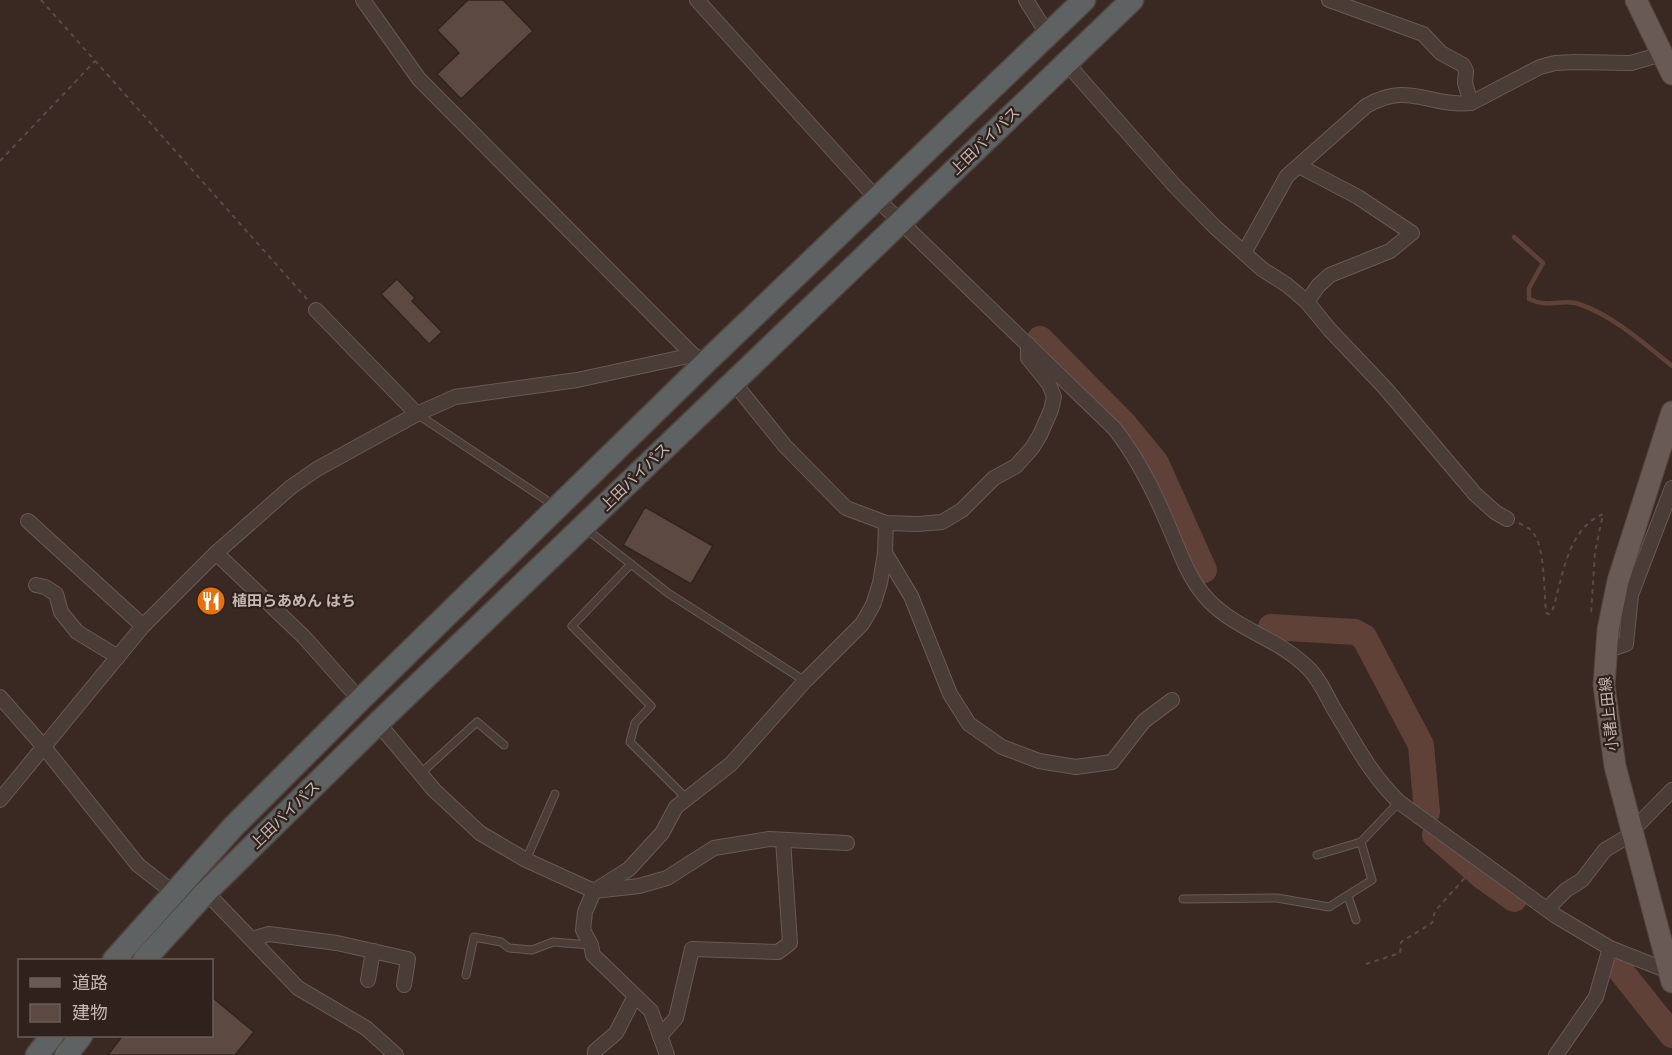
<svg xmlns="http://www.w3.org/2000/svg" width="1672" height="1055" font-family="'PT Sans','Noto Sans JP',sans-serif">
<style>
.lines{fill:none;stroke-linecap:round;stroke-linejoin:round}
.stream{stroke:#604137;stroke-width:4.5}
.river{stroke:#604137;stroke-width:26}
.building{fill:#5c4942;stroke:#31231e;stroke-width:1.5}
.service-casing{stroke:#685a55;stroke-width:9}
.minor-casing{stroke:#685a55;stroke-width:16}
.primary-casing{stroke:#534540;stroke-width:23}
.trunk-casing{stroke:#52443f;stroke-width:25}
.path{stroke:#5c484d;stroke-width:2;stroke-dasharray:4.5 4.5;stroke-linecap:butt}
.service{stroke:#4a3c37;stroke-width:7}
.minor{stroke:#4a3c37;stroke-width:14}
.primary{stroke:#6a5a55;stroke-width:21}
.trunk{stroke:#5f6262;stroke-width:22}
.labels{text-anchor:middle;stroke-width:4.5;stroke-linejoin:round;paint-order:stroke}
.street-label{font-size:15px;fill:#c6b8b2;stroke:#2f211c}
.poi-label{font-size:15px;font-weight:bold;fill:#c6b8b2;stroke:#2f211c;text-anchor:start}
</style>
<rect width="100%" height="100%" fill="#3a2923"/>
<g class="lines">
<!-- stream -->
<path class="stream" d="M1514 237 1543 263 1529 288V299C1549 309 1563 298 1579 304 1612 315 1645 344 1672 366"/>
<!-- river -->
<g class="river">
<polyline points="1040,339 1124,424 1156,463 1204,570"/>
<polyline points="1271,627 1355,632 1364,637 1421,745 1427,812"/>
<polyline points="1435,835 1483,877 1514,899"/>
<polyline points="1621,971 1672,1035"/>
</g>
</g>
<!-- building -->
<g class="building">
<polygon points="468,0 503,0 533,31 461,99 437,74 459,53 437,30"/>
<polygon points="397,279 415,298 412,301 442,332 429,344 381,294"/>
<polygon points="645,507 713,546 691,584 623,545"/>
<polygon points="212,997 254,1032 235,1055 108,1055 123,1035 212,1035"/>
</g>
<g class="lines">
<!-- service casing -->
<g class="service-casing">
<g id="service">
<polyline points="417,414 546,500"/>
<polyline points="590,532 668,593 805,681"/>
<polyline points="631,564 572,626 651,706 635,723 630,742 687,799"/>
<polyline points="420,774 477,722 504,745"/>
<polyline points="1317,855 1361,842"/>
<polyline points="526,860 555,794"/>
<polyline points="1348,896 1356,920"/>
<polyline points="1183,899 1277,898 1329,907 1372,880 1361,842 1399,802"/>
<polyline points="466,975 474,937 501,942 509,948 532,950 553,942 591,945"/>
</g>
</g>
<!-- minor casing -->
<g class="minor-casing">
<g id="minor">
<polyline points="363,0 419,79 693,355 699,358"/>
<path d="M697 0 877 199 1115 429C1139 460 1155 493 1170 529 1179 550 1188 576 1203 594 1230 628 1277 637 1307 667 1319 678 1326 695 1334 709 1354 742 1371 775 1399 802L1556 916 1610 948 1668 971"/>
<polyline points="1026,0 1048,35"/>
<polyline points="1329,0 1423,34 1441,53 1463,65 1466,71 1465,83 1471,103"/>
<polyline points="1068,62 1077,75 1174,185 1215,227 1262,269 1287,285 1307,302 1330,330 1386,389 1475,494 1495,512 1507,519"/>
<polyline points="1299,166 1358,197 1412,233 1390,251 1330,275 1318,286 1307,302"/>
<path d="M1244 253 1287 176 1366 106C1409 81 1428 107 1471 103L1540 67 1555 63 1575 62 1631 63 1662 54"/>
<polyline points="316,310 417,414"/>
<polyline points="734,383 785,446 846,508 886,523 918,524 942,522 962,510 994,478 1016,466 1032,448 1040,435 1051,410 1054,397 1049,384 1028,358 1028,344"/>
<polyline points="28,521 143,626"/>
<polyline points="216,553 304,637 360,700"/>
<polyline points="885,553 911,596 950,694 969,724 1002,747 1039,761 1076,767 1112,762 1144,721 1172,700"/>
<polyline points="36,585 45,587 56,594 61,612 77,632 118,657"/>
<polyline points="1606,651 1626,644 1631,595 1672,488"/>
<polyline points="0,697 44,747 138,865 174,893"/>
<polyline points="378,723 434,790 480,833 526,860 594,891 639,886 667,878 714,848 769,839 847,843"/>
<polyline points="0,800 143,626 216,553 291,487 317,469 417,414 455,397 577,380 693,355"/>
<polyline points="206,892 298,988 366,1028 396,1055"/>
<polyline points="1547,909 1566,890 1582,880 1605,850 1625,838 1672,790"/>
<polyline points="252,939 269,934 337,943 408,959 404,985"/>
<polyline points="368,980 373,951"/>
<polyline points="660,1036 676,1018 692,949 778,952 790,943 783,840"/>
<polyline points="595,1055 595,1051 616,1033 635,996"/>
<polyline points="667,1055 651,1011 593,955 591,945 583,930 585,912 594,891 629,869 662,833 676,807 731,764 805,681 862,624 873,605 880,583 885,553 886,523"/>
<polyline points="1556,1055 1596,997 1610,948"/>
</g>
</g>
<!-- primary casing -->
<g class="primary-casing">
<g id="primary">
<polyline points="1636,0 1672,74"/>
<polyline points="1672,412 1618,581 1608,630 1604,685 1615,766 1672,982"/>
</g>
</g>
<!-- trunk casing -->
<g class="trunk-casing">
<g id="trunk">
<polyline points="114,960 234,826 360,700 706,362 1084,0"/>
<polyline points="144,960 206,892 378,723 1132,0"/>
<polyline points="37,1055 52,1036"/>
<polyline points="66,1055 81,1036"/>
</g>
</g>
<!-- path -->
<g class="path">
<polyline points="41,0 307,299"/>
<polyline points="0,161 95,61"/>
<path d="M1519 523C1525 526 1530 528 1534 534 1545 549 1544 594 1546 613L1549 614 1552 612C1563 578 1566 530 1603 514L1595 552 1591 615"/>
<polyline points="1366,964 1400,953 1401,942 1432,923 1435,911 1471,871"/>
</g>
<!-- service -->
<use href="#service" class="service"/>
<!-- minor -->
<use href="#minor" class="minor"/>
<!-- primary -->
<use href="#primary" class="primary"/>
<!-- trunk -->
<use href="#trunk" class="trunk"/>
</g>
<!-- icons -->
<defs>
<g id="restaurant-disc" transform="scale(1.5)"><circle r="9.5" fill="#e8710a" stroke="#2f211c"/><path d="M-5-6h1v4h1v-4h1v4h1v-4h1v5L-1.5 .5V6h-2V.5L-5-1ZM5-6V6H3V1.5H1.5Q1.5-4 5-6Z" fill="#fff"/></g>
</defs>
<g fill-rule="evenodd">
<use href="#restaurant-disc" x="211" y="601"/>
</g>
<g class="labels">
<!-- street labels -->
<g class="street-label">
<text transform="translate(985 141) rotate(-44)" y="5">上田バイパス</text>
<text transform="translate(635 477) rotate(-44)" y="5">上田バイパス</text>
<text transform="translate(1609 714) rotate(-96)" y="5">小諸上田線</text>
<text transform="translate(285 815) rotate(-44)" y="5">上田バイパス</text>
</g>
<!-- poi labels -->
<g class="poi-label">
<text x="232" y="606">植田らあめん はち</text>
</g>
</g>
<!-- legend -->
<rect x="18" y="959" width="195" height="78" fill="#2f211c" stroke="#6b5d58" stroke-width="1.5"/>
<rect x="30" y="978" width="30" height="9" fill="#6a5a55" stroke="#6b5d58" stroke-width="1.5"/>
<text x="72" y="989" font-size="18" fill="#c6b8b2">道路</text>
<rect x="30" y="1004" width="30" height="18" fill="#5c4942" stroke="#6b5d58" stroke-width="1.5"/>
<text x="72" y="1019" font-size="18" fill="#c6b8b2">建物</text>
</svg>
